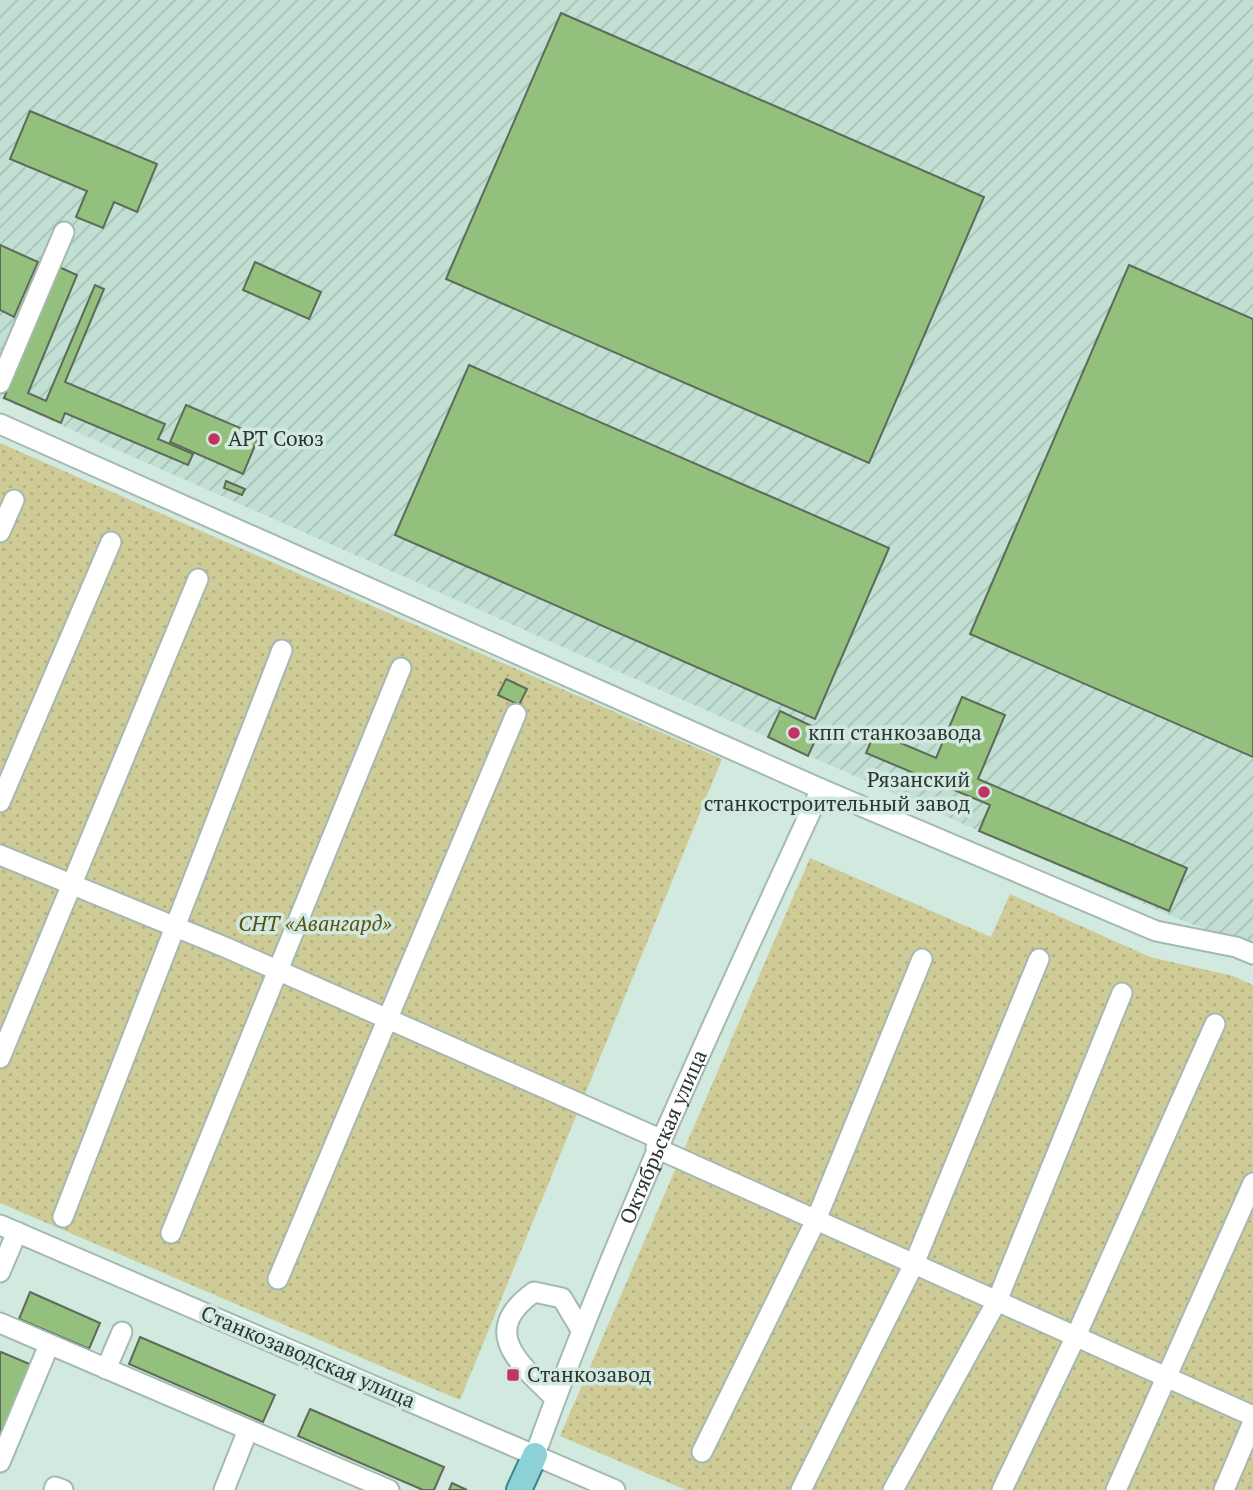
<svg xmlns="http://www.w3.org/2000/svg" width="1253" height="1490" font-family="'PT Serif',serif">
<style>
.industrial{fill:url(#industrial-furrows)}
.garden{fill:url(#garden-dots)}
.building{fill:#93c07d;stroke:#5f6a5a;stroke-width:2}
.lines{fill:none;stroke-linecap:round;stroke-linejoin:round}
.minor-casing{stroke:#a4bab1;stroke-width:23}
.major-casing{stroke:#388689;stroke-width:28}
.minor{stroke:#fff;stroke-width:19}
.major{stroke:#8bd1d5;stroke-width:24}
.poi-dot{fill:#c13361;stroke:#d2e9df;stroke-width:2.5}
.labels{text-anchor:middle;stroke-width:7;stroke-linejoin:round;paint-order:stroke}
.poi-label{font-size:21px;fill:#2c3531;stroke:#d2e9df;text-anchor:start}
.park-label{font-size:21px;font-style:italic;fill:#575114;stroke:#d2e9df}
.street-label{font-size:21px;fill:#2c3531;stroke:#d2e9df}
</style>
<defs>
<pattern id="industrial-furrows" width="10" height="10" patternUnits="userSpaceOnUse" patternTransform="scale(1.75)"><rect width="10" height="10" fill="#c1e0d3"/><path d="M-1 1l2-2M0 10L10 0M9 11l2-2" fill="none" stroke="#a6c1b6"/></pattern>
<pattern id="garden-dots" width="8" height="8" patternUnits="userSpaceOnUse" patternTransform="scale(1.75)"><rect width="8" height="8" fill="#cfcb96"/><path d="M2 2h.1M6 6h.1" fill="none" stroke="#b2af82" stroke-width="1.8" stroke-linecap="round"/></pattern>
</defs>
<rect width="100%" height="100%" fill="#d2e9df"/>
<!-- industrial -->
<polygon class="industrial" points="0,0 1253,0 1253,947 1176,918 0,398"/>
<!-- garden -->
<g class="garden">
<polygon points="0,443 722,759 460,1400 0,1203"/>
<polygon points="810,858 991,937 1010,894 1150,957 1233,976 1253,985 1253,1490 686,1490 560,1436"/>
</g>
<!-- building -->
<g class="building">
<polygon points="561,13 984,197 869,463 446,279"/>
<polygon points="30,111 157,164 137,212 114,202 103,228 76,217 87,191 10,159"/>
<polygon points="0,245 38,262 14,317 0,310"/>
<polygon points="255,262 321,292 309,319 243,290"/>
<polygon points="1129,265 1253,319 1253,757 970,634"/>
<polygon points="59,267 77,275 28,393 46,401 95,285 104,289 65,382 165,424 158,439 193,454 188,465 65,413 61,423 4,398"/>
<polygon points="469,365 889,548 815,719 395,535"/>
<polygon points="186,405 259,436 243,474 170,442"/>
<polygon points="226,481 245,489 242,495 224,488"/>
<polygon points="506,679 527,689 519,705 498,695"/>
<polygon points="962,697 1005,715 978,779 1187,868 1169,911 979,831 990,805 866,753 875,732 936,758"/>
<polygon points="780,711 820,730 808,756 768,737"/>
<polygon points="30,1292 100,1323 89,1349 19,1319"/>
<polygon points="140,1337 275,1395 263,1422 129,1364"/>
<polygon points="1,1352 32,1365 0,1438 0,1354"/>
<polygon points="310,1409 444,1467 434,1490 423,1490 298,1436"/>
<polygon points="452,1483 467,1490 449,1490"/>
</g>
<g class="lines">
<!-- minor casing -->
<g class="minor-casing">
<g id="minor">
<polyline points="0,383 64,232"/>
<polyline points="0,424 821,789 1156,931 1236,947 1253,954"/>
<polyline points="0,532 14,500"/>
<polyline points="0,802 111,542"/>
<polyline points="0,855 227,948 660,1139"/>
<polyline points="0,1058 198,579"/>
<polyline points="656,1148 1253,1416"/>
<polyline points="63,1217 282,650"/>
<polyline points="0,1225 615,1490"/>
<polyline points="171,1233 401,668"/>
<polyline points="0,1272 17,1232"/>
<polyline points="278,1279 516,714"/>
<polyline points="0,1323 389,1490"/>
<polyline points="106,1369 122,1332"/>
<path d="M555 1398C520 1364 478 1332 534 1292L562 1298 581 1330"/>
<polyline points="702,1452 816,1220 922,959"/>
<path id="s1" d="M535 1455C617 1227 720 1009 821 789"/>
<polyline points="0,1462 49,1345"/>
<polyline points="54,1490 55,1487 63,1490"/>
<polyline points="224,1490 248,1430"/>
<polyline points="801,1490 914,1264 1039,959"/>
<polyline points="893,1490 997,1301 1122,993"/>
<polyline points="1002,1490 1076,1336 1215,1024"/>
<polyline points="1116,1490 1253,1183"/>
<polyline points="1224,1490 1253,1422"/>
</g>
</g>
<!-- major casing -->
<g class="major-casing">
<polyline id="major" points="519,1490 535,1455"/>
</g>
<!-- minor -->
<use href="#minor" class="minor"/>
<!-- major -->
<use href="#major" class="major"/>
</g>
<!-- markers -->
<g class="poi-dot">
<circle cx="214" cy="439" r="7"/>
<circle cx="794" cy="733" r="7"/>
<circle cx="984" cy="792" r="7"/>
<rect x="506" y="1368" width="14" height="14" rx="3.5"/>
</g>
<g class="labels">
<!-- poi labels -->
<g class="poi-label">
<text x="228" y="446">АРТ Союз</text>
<text x="808" y="740">кпп станкозавода</text>
<text x="970" y="787" text-anchor="end">Рязанский<tspan x="970" dy="24">станкостроительный завод</tspan></text>
<text x="527" y="1382">Станкозавод</text>
</g>
<!-- park labels -->
<g class="park-label">
<text x="315" y="931">СНТ «Авангард»</text>
</g>
<!-- street labels -->
<g class="street-label">
<text dy="7" stroke="none"><textPath href="#s1" startOffset="343">Октябрьская улица</textPath></text>
<text transform="translate(308 1357) rotate(23)" y="7">Станкозаводская улица</text>
</g>
</g>
</svg>
